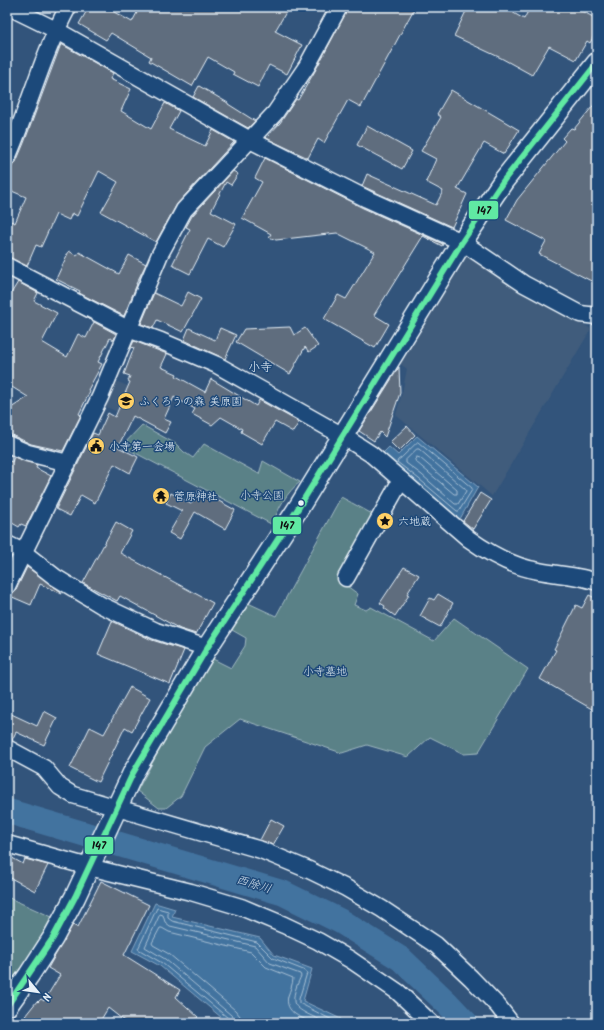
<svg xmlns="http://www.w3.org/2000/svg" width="604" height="1030" font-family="Kalam,'Klee One',sans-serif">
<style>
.built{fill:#405c7c}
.green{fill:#5a8187;stroke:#a1b9c0}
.water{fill:#43739f;stroke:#85a5c3}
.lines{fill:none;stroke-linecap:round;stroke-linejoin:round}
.shore{stroke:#a6bfd4;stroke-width:1}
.river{stroke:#43739f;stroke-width:25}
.building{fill:#5f6d7e;stroke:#e8f1f8}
.minor-casing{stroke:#e8f1f8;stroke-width:19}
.tertiary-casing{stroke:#e8f1f8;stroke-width:23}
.minor{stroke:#1f4a7a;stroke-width:16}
.tertiary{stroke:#1f4a7a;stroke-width:20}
.bus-1-casing{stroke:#1f4a7a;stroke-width:9}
.bus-1{stroke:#60e9a3;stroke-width:6}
.bus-dot{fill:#e8f1f8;stroke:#1f4a7a;stroke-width:1.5}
.labels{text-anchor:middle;stroke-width:3;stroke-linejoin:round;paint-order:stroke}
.poi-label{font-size:11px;fill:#e8f1f8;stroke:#1f4a7a;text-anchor:start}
.park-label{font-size:11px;fill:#d3e0e7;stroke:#1f4a7a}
.neighbourhood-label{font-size:12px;fill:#e8f1f8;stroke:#1f4a7a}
.water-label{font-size:12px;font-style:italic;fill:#cfdeeb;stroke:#1f4a7a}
.line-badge{stroke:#1f4a7a;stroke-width:1.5}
.pale-badge-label{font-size:11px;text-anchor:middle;font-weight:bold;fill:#111}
</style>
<rect width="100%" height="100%" fill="#32547b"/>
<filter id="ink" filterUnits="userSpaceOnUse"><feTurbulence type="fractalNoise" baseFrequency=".025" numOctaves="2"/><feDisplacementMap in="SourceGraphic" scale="8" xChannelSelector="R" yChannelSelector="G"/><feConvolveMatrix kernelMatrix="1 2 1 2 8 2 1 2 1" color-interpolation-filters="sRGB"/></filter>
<g filter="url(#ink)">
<!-- built -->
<g class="built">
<polygon points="464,254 591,329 492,496 396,415 403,389 407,369 398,362"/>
<polygon points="113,380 151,396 140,422 102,405"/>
</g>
<!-- green -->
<g class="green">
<path d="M142 425 176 444 184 452 193 458 204 444 259 474 263 461 300 482C287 492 277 509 273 525L122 446Z"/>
<polygon points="341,497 376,516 340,581 358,594 354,605 366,610 371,607 434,641 454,618 528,669 478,753 464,754 430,737 408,757 367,745 342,753 240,719 205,747 181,796 166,808 159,808 137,791 178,716 213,659 231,668 245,646 246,638 232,630 248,603 276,616"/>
<polygon points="7,897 52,917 28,960 7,989"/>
</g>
<!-- water -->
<g class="water">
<polygon points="417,436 478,487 460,519 417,482 381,455 389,447 398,455"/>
<polygon points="155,903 175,909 172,917 260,938 274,955 312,969 303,1001 341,1019 343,1023 228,1023 160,966 132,951"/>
</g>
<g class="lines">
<!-- shore -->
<g class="shore">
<polygon points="418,442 472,488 472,490 459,511 457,511 419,479 397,462 398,460 401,458"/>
<polygon points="417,449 419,449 465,489 466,491 458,504 455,504 422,475 406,463 406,460"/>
<polygon points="417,457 420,458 457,490 457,494 454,494 416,462 415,460"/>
<polyline points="230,1023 228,1018 162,963 138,949 157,908 168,911 168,918 172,921 257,942 273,958 306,971 307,973 299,999 299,1003 338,1023"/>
<path d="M235 1023 234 1019 231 1015 165 959 145 947 160 914 163 915 165 922 170 926 255 946 270 963 300 974 301 976C298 983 293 993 294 1001 294 1011 320 1019 328 1023"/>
<path d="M241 1023 240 1016 235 1010 169 954 153 945 152 943 160 928H162L169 932 251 952 266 967 293 978C293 984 290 990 288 996 284 1013 302 1018 314 1023"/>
</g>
<!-- river -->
<polyline class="river" points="7,811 283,893 340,921 401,959 448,1004 466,1023"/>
</g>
<!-- building -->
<g class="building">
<polygon points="89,7 105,7 132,22 140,7 289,7 275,31 302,45 287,74 269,65 258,87 233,74 234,72 208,57 192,86 149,61 151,57 111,33 106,40 79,24"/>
<polygon points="349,7 415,7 361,107 348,100 324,143 318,139 308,158 266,138 280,123 296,99 298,100 315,71"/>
<polygon points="468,7 503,7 524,19 530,7 574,7 597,19 597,30 590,43 587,41 576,60 549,46 532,75 501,58 454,36"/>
<polygon points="61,44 113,73 110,79 131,89 121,111 151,129 165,103 179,111 169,129 205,146 213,130 234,142 177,204 156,242 101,212 118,182 99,171 77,216 72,213 69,220 56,214 41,247 36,245 27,266 7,257 7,231 11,221 15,223 26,197 7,189 7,177 12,166 16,162 24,143"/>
<polygon points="199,86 228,103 228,104 255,121 248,128 193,97"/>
<polygon points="451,90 519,130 504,154 484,143 457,189 467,194 452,227 362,186 367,174 436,205 443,191 426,182 436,159 421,151 441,117 437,114"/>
<polygon points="597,101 597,284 539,254 546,241 506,220 517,200 565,141 562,138 571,128 574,129"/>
<polygon points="367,126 412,151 402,169 357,145"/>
<polygon points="265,158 363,208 443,244 442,246 423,236 374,315 389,324 375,348 324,319 338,295 346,299 375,252 337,233 276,240 269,237 271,234 242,218 262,182 255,178"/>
<polygon points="233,171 238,174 231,185 226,182 211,211 236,224 223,247 208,239 190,274 172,265 190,229 186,227 192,216"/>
<polygon points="69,251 77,256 79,252 119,274 129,255 146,264 136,284 137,284 124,316 79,293 80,291 56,279"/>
<polygon points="18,282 38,293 34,301 57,313 42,342 67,357 78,334 86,338 94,322 116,334 114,340 110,338 98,362 102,364 88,390 90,391 79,414 81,415 63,451 31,444 7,433 7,416 11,408 28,397 7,384 7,300"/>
<polygon points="188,292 201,299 183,332 157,320 153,328 141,324 154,293 181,306"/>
<polygon points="290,327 294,335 305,328 318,346 309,352 305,347 290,374 236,342 244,329"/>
<polygon points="189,328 215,340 220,328 236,335 225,359 184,340"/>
<polygon points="134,341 167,354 161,367 177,374 176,376 205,392 211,379 256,406 259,400 299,422 293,432 275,422 262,444 241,432 242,429 221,417 212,425 192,414 195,409 174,397 164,419 171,422 165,433 133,416 118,447 138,457 130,473 114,464 95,503 81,495 70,516 56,509 93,433 98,435 108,413 115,417 130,382 128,381 130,376 124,374 134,348 131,347"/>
<polygon points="399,367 400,393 385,437 380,432 374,441 359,431"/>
<polygon points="407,426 415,435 399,451 390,442"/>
<polygon points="14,457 37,465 36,468 51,476 26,526 21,524 19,527 7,520 7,460 12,462"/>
<polygon points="199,490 235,510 225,529 195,512 180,539 169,533 182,511 166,503 171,493 191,504"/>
<polygon points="480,493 491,500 473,529 463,521"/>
<polygon points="116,522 132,531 120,553 213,603 196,634 180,629 120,596 117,601 83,583"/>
<polygon points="27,567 60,591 62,594 40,584 31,605 10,596 16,590"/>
<polygon points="404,567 419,575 407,594 409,595 395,616 384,608 385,606 380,603"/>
<polygon points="438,594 453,603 440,627 420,616 430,598 434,600"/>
<polygon points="589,595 597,599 597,712 540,679 556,650 554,649 576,605 582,608"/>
<polygon points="112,621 152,640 184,650 170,684 98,654"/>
<polygon points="130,687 150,698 132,731 125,727 98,782 70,768 90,727 104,734"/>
<polygon points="44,711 57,718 44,745 16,732 12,740 7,739 7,712 37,726"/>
<polygon points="271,819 284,826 273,845 260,840"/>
<polygon points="7,855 23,864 25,859 48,865 35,891 7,876"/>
<polygon points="101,881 149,905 124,955 180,990 176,997 198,1017 192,1023 127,1023 108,1008 99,1023 35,1023 25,1016 37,1001 38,1002 41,999 44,1001 60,975 48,968 73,924 78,927"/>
</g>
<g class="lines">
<!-- minor casing -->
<g class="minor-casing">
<g id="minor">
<polyline points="9,7 56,30 250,140 367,199 462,242 524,284 580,314 597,316"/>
<path d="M7 158C29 108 42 55 68 7"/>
<path d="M7 266 128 329 161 341 217 365 343 436 371 454 469 539C490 554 513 567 539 571 558 575 579 575 597 582"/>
<polyline points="7,444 28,453 68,463"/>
<polyline points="7,544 23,552 55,577 101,605 156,631 207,648"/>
<polyline points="346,578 401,480"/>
<polyline points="7,586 100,397 160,254 184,210 275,113 307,66 339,7"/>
<polyline points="7,748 44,768 60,787 73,795 261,850 309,870 346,888 382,909 436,945 471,978 498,1006 511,1023"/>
<polyline points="7,844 89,867 191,892 241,907 284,925 318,941 351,960 398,992 431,1023"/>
</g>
</g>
<!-- tertiary casing -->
<g class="tertiary-casing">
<polyline id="tertiary" points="7,1006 29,975 53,938 75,897 133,773 207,648 299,507 462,242 504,180 597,63"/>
</g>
<!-- minor -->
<use href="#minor" class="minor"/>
<!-- tertiary -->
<use href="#tertiary" class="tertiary"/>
<!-- bus-1 casing -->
<g class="bus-1-casing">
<polyline id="bus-1" points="7,1006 53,938 75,897 133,773 207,648 299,507 462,242 504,180 597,63"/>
</g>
<!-- bus-1 -->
<use href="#bus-1" class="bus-1"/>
</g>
</g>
<!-- icons -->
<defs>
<g id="school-disc" transform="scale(0.9)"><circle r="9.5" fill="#ffd166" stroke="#1f4a7a"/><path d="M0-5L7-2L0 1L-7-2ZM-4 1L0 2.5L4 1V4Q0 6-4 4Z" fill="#111"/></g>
<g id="civic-disc" transform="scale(0.9)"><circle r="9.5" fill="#ffd166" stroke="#1f4a7a"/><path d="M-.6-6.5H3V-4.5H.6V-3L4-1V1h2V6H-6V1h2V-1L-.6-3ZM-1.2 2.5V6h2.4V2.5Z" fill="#111"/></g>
<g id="temple-disc" transform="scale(0.9)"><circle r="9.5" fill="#ffd166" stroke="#1f4a7a"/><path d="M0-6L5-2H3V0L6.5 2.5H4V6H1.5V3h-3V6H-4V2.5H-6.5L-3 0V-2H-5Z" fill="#111"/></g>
<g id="sight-disc" transform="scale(0.9)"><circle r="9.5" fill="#ffd166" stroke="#1f4a7a"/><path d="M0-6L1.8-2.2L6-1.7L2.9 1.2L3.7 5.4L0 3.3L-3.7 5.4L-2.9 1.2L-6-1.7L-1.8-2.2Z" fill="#111"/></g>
</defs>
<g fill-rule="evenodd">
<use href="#school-disc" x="126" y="401"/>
<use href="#civic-disc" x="96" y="446"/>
<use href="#temple-disc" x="161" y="496"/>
<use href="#sight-disc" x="385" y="521"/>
</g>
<!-- markers -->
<circle class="bus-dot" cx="301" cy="503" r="3.5"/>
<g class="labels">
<!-- poi labels -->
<g class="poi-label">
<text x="139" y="405">ふくろうの森 美原園</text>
<text x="109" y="450">小寺第一会場</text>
<text x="174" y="500">菅原神社</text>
<text x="398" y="525">六地蔵</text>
</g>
<!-- park labels -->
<g class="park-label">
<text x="262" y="499">小寺公園</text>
<text x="325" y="675">小寺墓地</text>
</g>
<!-- neighbourhood labels -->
<g class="neighbourhood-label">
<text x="260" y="371">小寺</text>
</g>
<!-- water labels -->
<g class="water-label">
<text transform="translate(254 884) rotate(17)" y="4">西除川</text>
</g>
</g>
<g class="line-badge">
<rect x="468" y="200" width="31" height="20" rx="4" fill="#60e9a3"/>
<rect x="272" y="516" width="30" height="19" rx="4" fill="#60e9a3"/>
<rect x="84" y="836" width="30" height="19" rx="4" fill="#60e9a3"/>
</g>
<g class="pale-badge-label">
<text x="484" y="214">147</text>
<text x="287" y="529">147</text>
<text x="99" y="849">147</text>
</g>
<!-- margin -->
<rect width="604" height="1030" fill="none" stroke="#1f4a7a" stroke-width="24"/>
<rect x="12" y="12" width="580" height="1006" fill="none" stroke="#e8f1f8" stroke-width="1.5" filter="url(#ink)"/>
<!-- north arrow -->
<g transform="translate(38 992) rotate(119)" stroke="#1f4a7a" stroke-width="3" paint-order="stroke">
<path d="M0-3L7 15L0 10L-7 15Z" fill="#e8f1f8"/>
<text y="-6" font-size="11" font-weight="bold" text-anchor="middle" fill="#e8f1f8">N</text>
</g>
</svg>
